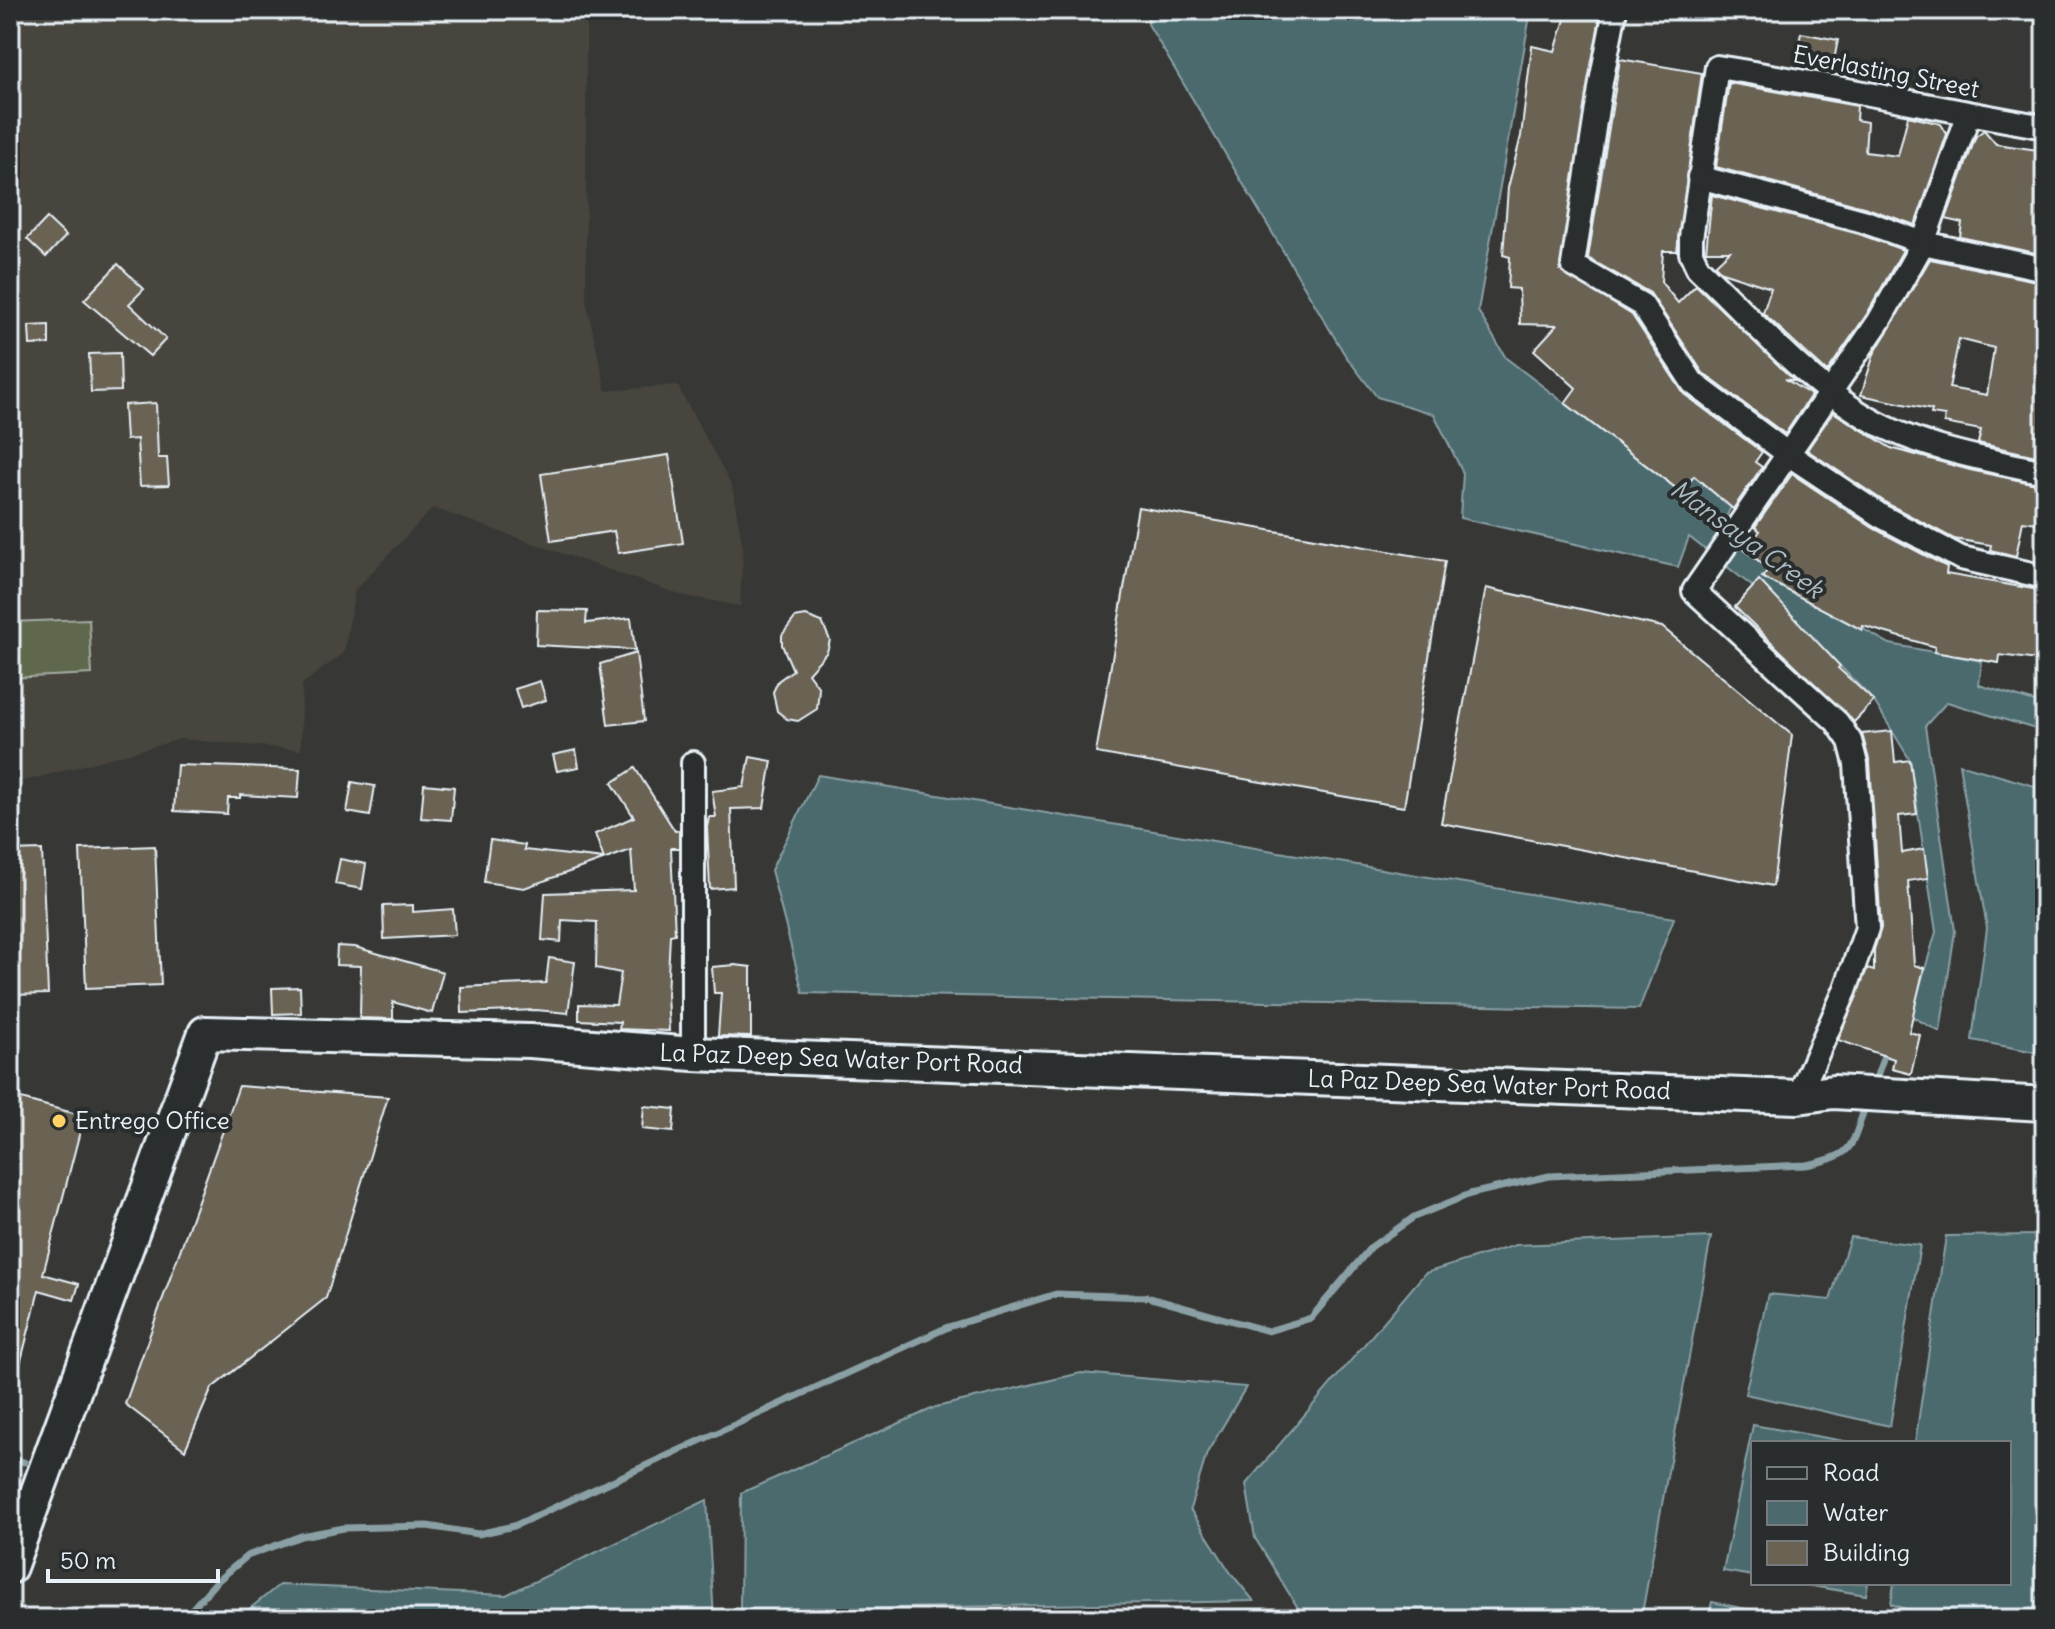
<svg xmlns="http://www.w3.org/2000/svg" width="2055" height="1629" font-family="Delius,sans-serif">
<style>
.built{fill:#46453e}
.green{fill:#5f674e;stroke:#a4aca3;stroke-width:2}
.water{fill:#4c6a6e;stroke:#8aa0a5;stroke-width:2}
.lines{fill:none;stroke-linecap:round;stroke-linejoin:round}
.stream{stroke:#8aa0a5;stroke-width:7}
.building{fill:#6a6252;stroke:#e8f1f8;stroke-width:2;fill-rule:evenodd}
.minor-casing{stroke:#e8f1f8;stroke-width:28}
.secondary-casing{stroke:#e8f1f8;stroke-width:38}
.minor{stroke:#2a2d2e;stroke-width:22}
.secondary{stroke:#2a2d2e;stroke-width:32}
.poi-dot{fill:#ffd166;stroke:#2a2d2e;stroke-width:3}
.labels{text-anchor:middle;stroke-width:8;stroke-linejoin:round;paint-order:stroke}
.street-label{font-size:24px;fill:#e8f1f8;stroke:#2a2d2e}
.poi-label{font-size:24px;fill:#e8f1f8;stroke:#2a2d2e;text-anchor:start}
.water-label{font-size:26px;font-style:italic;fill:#aabbc1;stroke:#2a2d2e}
</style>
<rect width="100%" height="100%" fill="#373835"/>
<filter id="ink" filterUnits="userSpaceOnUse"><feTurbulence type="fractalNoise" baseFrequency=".0125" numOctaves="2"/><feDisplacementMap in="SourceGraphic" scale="16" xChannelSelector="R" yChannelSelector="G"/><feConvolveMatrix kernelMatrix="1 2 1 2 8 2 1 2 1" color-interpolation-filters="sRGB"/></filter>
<g filter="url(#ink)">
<!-- built -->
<polygon class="built" points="10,10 586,10 586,300 606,391 677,385 732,486 743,548 740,606 681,595 433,508 355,590 344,653 302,684 301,750 181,739 10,785"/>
<!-- green -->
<polygon class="green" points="89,619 92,674 10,678 10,622"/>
<!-- water -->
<g class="water">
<polygon points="1147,10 1531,10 1478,311 1506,358 1681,492 1694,476 1731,507 1720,530 1801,594 1890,644 1982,661 1979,685 2045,705 2045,732 1947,702 1925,726 1955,931 1940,1032 1911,1016 1936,932 1910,760 1874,701 1840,666 1753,587 1689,537 1678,567 1460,518 1463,473 1434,414 1377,397 1345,355 1148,24"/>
<polygon points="1959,764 2045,789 2045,1054 1972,1040 1987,928"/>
<polygon points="818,775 1674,918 1639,1009 803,993 771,870"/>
<polygon points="2045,1235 2045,1619 1935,1619 1891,1604 1894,1583 2009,1583 2009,1443 1915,1443 1946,1236"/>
<polygon points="1711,1237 1641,1619 1325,1619 1301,1613 1255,1538 1246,1484 1425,1273 1516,1245"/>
<polygon points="1850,1237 1920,1245 1890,1426 1745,1394 1768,1294 1830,1300"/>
<polygon points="1081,1373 1246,1387 1207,1453 1190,1509 1230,1572 1254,1601 740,1611 741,1493 936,1407"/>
<polygon points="1753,1425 1855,1443 1753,1443 1753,1576 1723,1571"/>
<polygon points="707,1500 714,1619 237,1619 279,1585 506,1595"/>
<polygon points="1794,1583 1868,1583 1866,1595"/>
<polygon points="1712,1602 1795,1619 1708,1619"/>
</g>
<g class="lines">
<!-- stream -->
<g class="stream">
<polyline points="1873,1087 1886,1050"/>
<polyline points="10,1458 24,1462"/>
<path d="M183 1619 216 1582 247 1556 301 1536 344 1528 427 1526 478 1534 514 1526 948 1327 1056 1294 1147 1297 1268 1331 1311 1318 1371 1247 1414 1217 1470 1194 1549 1176 1806 1165C1857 1155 1850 1147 1867 1102"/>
</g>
</g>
<!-- building -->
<g class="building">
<polygon points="1568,10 1601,10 1560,270 1632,315 1684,394 1762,452 1755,462 1762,467 1733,509 1694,476 1681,492 1565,403 1576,388 1534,350 1557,325 1520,324 1519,289 1508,288 1510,257 1503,255 1508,188 1521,136 1532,46 1555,51"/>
<polygon points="1801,33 1838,40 1833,65 1796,57"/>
<polygon points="1620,59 1702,73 1677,251 1663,251 1661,282 1678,303 1696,285 1795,381 1785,379 1811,395 1785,434 1703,373 1650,293 1588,258"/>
<polygon points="1729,83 1857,106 1856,120 1867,122 1865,152 1898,156 1908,116 1941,124 1947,134 1915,225 1867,208 1716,167"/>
<polygon points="1984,130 1996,144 2045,151 2045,255 1960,237 1962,223 1946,219 1976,136"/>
<polygon points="1712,195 1859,234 1903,250 1867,314 1827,372 1763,313 1771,288 1722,272 1715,265 1730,251 1706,251"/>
<polygon points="47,218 66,236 46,257 27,239"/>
<path d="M1930 259 2045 283V458L1978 443 1981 430 1944 423 1945 416 1931 414 1932 410 1861 395 1874 354ZM1959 339 1994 348 1987 395 1949 388Z"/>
<polygon points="118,264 144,289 129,304 166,339 150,356 84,300"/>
<polygon points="49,325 49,344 30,345 29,326"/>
<polygon points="120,353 121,391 91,392 89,354"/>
<polygon points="156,403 158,458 167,458 169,485 140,486 137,439 126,440 124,405"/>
<polygon points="1833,412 1891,448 1970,470 2045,486 2045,524 2023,521 2016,556 1990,550 1991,545 1954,539 1888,504 1807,450"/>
<polygon points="669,455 683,543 618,553 614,531 551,541 541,474"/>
<polygon points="1792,474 1873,528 1947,567 1946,574 2045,591 2045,661 2000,655 1999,663 1934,652 1935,647 1863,626 1862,630 1762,577 1769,569 1745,550 1760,531 1755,527"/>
<polygon points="1138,507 1445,561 1404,807 1096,753"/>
<polygon points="1759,580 1840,666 1838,668 1874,701 1854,722 1735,607"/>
<polygon points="1486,588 1662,627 1792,735 1773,886 1441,823"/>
<polygon points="537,610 587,611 586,623 631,618 635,650 536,645"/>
<polygon points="806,616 822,622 830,640 827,652 808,673 819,688 817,709 798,721 787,719 777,711 773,692 778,681 793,670 782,645 782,635 795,618"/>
<polygon points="636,653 644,721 608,725 600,664"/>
<polygon points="540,681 546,700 521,708 515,689"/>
<polygon points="1892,731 1895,762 1910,760 1917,814 1899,816 1902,853 1924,849 1928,878 1908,881 1914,965 1924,968 1909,1032 1920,1035 1911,1074 1892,1069 1894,1059 1838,1040 1867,969 1874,971 1874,950 1881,928 1870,763 1862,734"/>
<polygon points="576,750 579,767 557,771 553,755"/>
<polygon points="750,757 772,761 764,808 731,809 734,887 710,889 707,827 709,817 716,817 712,791 744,787"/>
<polygon points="177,765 300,769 298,798 240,795 240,798 228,798 227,814 174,811"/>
<polygon points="635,768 675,831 679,830 679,848 671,848 675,934 670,935 667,995 669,1031 619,1029 620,1022 579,1020 579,1004 616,1005 621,973 596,968 597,922 562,920 561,942 542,940 545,893 634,890 631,850 524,888 484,882 490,840 525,845 524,850 604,859 595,834 634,817 612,783"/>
<polygon points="352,782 375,786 370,816 347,812"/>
<polygon points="424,784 454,787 451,820 421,818"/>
<polygon points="155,846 161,985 86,988 80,849"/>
<polygon points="42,850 48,994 10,995 10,851"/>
<polygon points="340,859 366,864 362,889 335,884"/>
<polygon points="413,905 413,912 453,909 455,935 384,939 383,906"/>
<polygon points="337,946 355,947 443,972 432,1013 393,1002 393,1019 360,1018 361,966 336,965"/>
<polygon points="549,958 575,962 568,1013 536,1010 462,1013 461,987 546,983"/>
<polygon points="735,965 751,967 751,1037 718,1036 721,993 714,993 712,967"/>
<polygon points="300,987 301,1013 273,1014 272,988"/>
<polygon points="239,1086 388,1097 326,1298 212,1388 185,1450 125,1404"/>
<polygon points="10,1096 84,1116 43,1274 79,1284 74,1300 39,1290 16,1380 10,1379"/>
<polygon points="644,1106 675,1109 673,1132 642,1129"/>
</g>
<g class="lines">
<!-- minor casing -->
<g class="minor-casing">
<g id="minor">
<polyline points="1615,10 1601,82 1573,265 1642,305 1693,383 1788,454 1881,516 1961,558 2045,577"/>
<path d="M2045 127C1935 108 1827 84 1717 67L1691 238V253L1698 268C1749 316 1799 375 1858 412 1912 447 1983 459 2045 472"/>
<polyline points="1699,177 1863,221 1923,243 2045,269"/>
<polyline points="693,763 693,1054"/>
<polyline points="1798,1097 1845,991 1867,928 1856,764 1850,741 1837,722 1694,591 1879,321 1923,243 1968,116"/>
</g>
</g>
<!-- secondary casing -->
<g class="secondary-casing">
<polyline id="secondary" points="10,1567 205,1033 530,1041 693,1054 1798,1097 1833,1092 2045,1104"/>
</g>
<!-- minor -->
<use href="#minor" class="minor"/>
<!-- secondary -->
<use href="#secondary" class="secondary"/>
</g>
</g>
<!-- markers -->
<circle class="poi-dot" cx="59" cy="1121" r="8"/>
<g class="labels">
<!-- street labels -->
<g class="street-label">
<text transform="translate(1886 72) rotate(11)" y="8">Everlasting Street</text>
<text transform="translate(841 1059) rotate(2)" y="8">La Paz Deep Sea Water Port Road</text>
<text transform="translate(1489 1085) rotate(2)" y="8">La Paz Deep Sea Water Port Road</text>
</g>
<!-- poi labels -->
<g class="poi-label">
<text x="75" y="1129">Entrego Office</text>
</g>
<!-- water labels -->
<g class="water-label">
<text transform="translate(1747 539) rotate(36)" y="9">Mansaya Creek</text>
</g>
</g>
<!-- margin -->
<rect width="2055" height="1629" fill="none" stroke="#2a2d2e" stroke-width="40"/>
<rect x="20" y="20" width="2015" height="1589" fill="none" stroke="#e8f1f8" stroke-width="3" filter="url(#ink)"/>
<!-- legend -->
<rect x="1751" y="1441" width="260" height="144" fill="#2a2d2e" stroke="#767b7f" stroke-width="2"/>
<rect x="1767" y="1467" width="40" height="12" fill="#2a2d2e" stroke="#767b7f" stroke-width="2"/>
<text x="1823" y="1481" font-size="24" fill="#e8f1f8">Road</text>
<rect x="1767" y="1501" width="40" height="24" fill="#4c6a6e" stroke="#767b7f" stroke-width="2"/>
<text x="1823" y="1521" font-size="24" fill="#e8f1f8">Water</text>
<rect x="1767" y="1541" width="40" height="24" fill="#6a6252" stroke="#767b7f" stroke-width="2"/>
<text x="1823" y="1561" font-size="24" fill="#e8f1f8">Building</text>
<!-- scale -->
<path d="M48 1569v12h170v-12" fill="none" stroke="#e8f1f8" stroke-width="4"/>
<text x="60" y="1569" font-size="24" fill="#e8f1f8" stroke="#2a2d2e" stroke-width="6" paint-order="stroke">50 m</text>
</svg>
